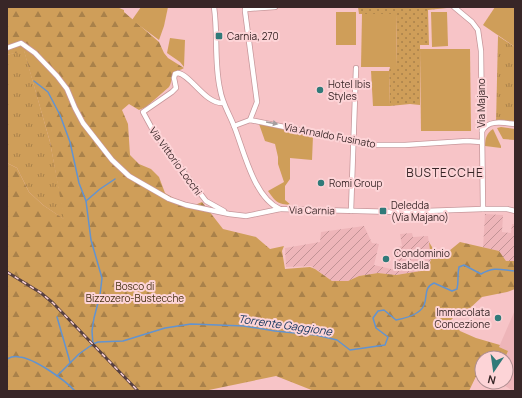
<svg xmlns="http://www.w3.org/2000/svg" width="522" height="398" font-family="Manrope,sans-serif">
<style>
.built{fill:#eeb5b9}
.industrial{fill:url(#industrial-furrows)}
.grass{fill:url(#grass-tufts)}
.forest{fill:url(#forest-firs)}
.park{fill:url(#park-dots)}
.garden{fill:#cf9e59}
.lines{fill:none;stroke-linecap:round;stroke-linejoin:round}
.stream{stroke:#6293d0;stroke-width:1.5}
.street-casing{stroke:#c7979b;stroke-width:6}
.street{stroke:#fff;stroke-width:4.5}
.rail-casing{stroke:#574041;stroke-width:3}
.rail{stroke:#fdd4d7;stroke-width:1.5;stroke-dasharray:4.5;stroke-linecap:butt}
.oneway{fill:#a59d9e}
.poi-dot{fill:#307a79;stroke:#fdd4d7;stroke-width:1.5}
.labels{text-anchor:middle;stroke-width:4;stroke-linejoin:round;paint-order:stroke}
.poi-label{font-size:10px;fill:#382627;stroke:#fdd4d7;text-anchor:start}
.street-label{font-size:10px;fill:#382627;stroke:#fdd4d7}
.park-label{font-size:10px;fill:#453011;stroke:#fdd4d7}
.water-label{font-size:11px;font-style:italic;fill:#11345c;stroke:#fdd4d7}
.quarter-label{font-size:12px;letter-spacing:1px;fill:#382627;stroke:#fdd4d7}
</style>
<defs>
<pattern id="industrial-furrows" width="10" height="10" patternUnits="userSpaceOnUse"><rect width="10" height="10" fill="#eeb5b9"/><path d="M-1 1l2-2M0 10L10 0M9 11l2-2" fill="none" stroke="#c29396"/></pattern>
<pattern id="grass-tufts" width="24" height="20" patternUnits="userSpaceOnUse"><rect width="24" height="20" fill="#cf9e59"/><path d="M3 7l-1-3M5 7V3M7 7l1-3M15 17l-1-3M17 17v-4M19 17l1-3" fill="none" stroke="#a9814a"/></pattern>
<pattern id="forest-firs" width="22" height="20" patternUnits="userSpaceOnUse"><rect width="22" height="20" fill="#cf9e59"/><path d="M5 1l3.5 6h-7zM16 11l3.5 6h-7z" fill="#a9814a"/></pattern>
<pattern id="park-dots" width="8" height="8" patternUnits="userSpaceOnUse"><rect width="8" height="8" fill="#cf9e59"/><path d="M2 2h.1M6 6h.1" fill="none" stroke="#a9814a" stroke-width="1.8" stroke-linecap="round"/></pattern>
</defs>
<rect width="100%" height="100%" fill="#f7c4c7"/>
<!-- built -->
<polygon class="built" points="515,310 515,391 513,391 499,382 506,382 505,358 508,351 499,347"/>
<!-- industrial -->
<g class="industrial">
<polygon points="485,214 503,215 502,232 511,233 512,224 514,224 515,218 515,261 506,261 483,249"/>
<polygon points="364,226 372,243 379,244 374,265 391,269 397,269 395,255 398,247 402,246 400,234 412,233 413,237 428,236 431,260 428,266 421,271 396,275 378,273 359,276 348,281 332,281 311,266 286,267 285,248 320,242 321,232"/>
</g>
<!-- grass -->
<g class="grass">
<polygon points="498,36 515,47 515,124 496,123"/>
<polygon points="24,50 50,142 65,220 43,205 29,192 17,168 7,163 7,55"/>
</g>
<!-- forest -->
<path class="forest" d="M7 7H117L124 10V12L159 42 164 53 168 58 184 68C181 70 178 70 175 72 171 75 172 83 169 87L146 107 139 110 129 104 122 110 128 124 130 155 139 164 151 169 159 177 165 193 175 199 195 205 202 202 223 229 256 237 270 249 284 246 282 251 285 269 310 267 315 269 332 281H348L359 276 378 273 396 275 421 271 428 266 431 260 429 242 435 252 449 251 460 242 499 251 506 261H515V289L507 292 482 297 469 309 456 315 451 320 460 331 476 338 500 345 499 347 508 351 505 358H482V369L480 368 469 391H314L276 376 204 391H7V163L17 168 29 192 43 205 64 219 50 142 24 51 7 55Z"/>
<!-- park -->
<polygon class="park" points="358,7 445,7 447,8 428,10 429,45 420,45 420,105 410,104 390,106 389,71 390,67 396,67 397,14 359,14"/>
<!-- garden -->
<g class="garden">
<polygon points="141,7 168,7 164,26 159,40 132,20"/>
<polygon points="495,7 515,7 515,47 483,25"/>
<rect x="336" y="12" width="20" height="33"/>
<polygon points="431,12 447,12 448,46 432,47"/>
<polygon points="362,14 397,14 396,67 361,67"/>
<polygon points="170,38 185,40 184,67 180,62 167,53"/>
<polygon points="420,49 470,49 471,131 421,131"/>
<polygon points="371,71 389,71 390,106 373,106"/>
<path d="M259 124 313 136 312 160 290 158V179L285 186V200L291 205C277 204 276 202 268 191L284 182 278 164V157L275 144 265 141Z"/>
<polygon points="501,127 515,129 515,140 503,139 497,128"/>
<path d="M493 129 501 146V148L485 146C485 138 487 133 493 129Z"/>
</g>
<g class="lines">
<!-- stream -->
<g class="stream">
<polyline points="34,81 48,92 60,115 70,142 79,183 86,201 91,240 102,278 100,295 94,318 92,331 93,344 79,354 57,376"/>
<polyline points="86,201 100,189 115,179"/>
<polyline points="57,317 70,362"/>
<path d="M93 344 98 342 123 341 165 328 191 324 244 326 275 331 316 335 337 340 350 350 385 345 388 337 376 328 373 318 378 311 384 310 396 320C407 318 423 314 425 302 427 293 425 287 434 283L452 291 457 289C459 281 457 275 459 267L464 265 481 274C495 266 501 270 515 271"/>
<path d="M7 359C11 357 15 356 19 357 34 358 65 380 75 391"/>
</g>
<!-- street casing -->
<g class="street-casing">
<g id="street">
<path d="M214 7C218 34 214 62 220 89 222 103 229 113 234 126 244 151 254 198 280 209L396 212 483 209H507L515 211"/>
<polyline points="454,7 472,22 478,30 481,51 483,209"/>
<polyline points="7,48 21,43 35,53 57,76 67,89 75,108 83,123 112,160 129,176 169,199 186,205 229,214 246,216 280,209"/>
<path d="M223 103C205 104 191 75 178 73L175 74 174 78 176 88 172 92 143 112 155 134 206 201 224 211"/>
<polyline points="250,120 257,102 245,11 245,9 247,9 275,7"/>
<polyline points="234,126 250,120 373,145 405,145 467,141 481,142"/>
<path d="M482 131C489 119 504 123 515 124"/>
<polyline points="351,211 356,68"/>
</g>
</g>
<!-- street -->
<use href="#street" class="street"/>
<!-- rail casing -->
<g class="rail-casing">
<polyline id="rail" points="7,272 41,293 53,303 138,391"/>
</g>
<!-- rail -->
<use href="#rail" class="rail"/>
</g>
<!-- one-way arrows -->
<defs><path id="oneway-solid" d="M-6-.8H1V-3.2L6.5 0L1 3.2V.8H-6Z"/></defs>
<use class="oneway" href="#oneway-solid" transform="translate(272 123) rotate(10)"/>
<!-- markers -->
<g class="poi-dot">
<rect x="215" y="32" width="8" height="8" rx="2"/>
<circle cx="320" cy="90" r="4"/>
<circle cx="321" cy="183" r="4"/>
<rect x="379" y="207" width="8" height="8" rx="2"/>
<circle cx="386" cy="259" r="4"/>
<circle cx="498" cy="318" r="4"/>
</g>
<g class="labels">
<!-- poi labels -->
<g class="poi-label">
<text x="227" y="40">Carnia, 270</text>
<text x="328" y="88">Hotel Ibis<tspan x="328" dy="12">Styles</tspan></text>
<text x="329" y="187">Romi Group</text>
<text x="391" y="209">Deledda<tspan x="391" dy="12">(Via Majano)</tspan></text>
<text x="394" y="257">Condominio<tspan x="394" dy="12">Isabella</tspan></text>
<text x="490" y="316" text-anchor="end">Immacolata<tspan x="490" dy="12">Concezione</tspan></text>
</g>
<!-- street labels -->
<g class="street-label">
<text transform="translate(481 103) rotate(-90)" y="4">Via Majano</text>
<text transform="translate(330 135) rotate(11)" y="4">Via Arnaldo Fusinato</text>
<text transform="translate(176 161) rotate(54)" y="4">Via Vittorio Locchi</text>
<text transform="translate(312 210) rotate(1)" y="4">Via Carnia</text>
</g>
<!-- park labels -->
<g class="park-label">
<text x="135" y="290">Bosco di<tspan x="135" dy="12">Bizzozero-Bustecche</tspan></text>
</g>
<!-- water labels -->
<g class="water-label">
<text transform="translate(285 325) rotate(8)" y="4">Torrente Gaggione</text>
</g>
<!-- quarter labels -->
<g class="quarter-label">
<text x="445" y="177">BUSTECCHE</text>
</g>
</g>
<!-- border -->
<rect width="522" height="398" fill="none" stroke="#382627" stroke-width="16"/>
<!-- north arrow -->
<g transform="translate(494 370) rotate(193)"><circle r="19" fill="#fdd4d7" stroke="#ae8e91"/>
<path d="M0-3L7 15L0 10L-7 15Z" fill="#307a79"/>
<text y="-6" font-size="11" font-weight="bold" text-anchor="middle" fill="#382627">N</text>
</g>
</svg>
